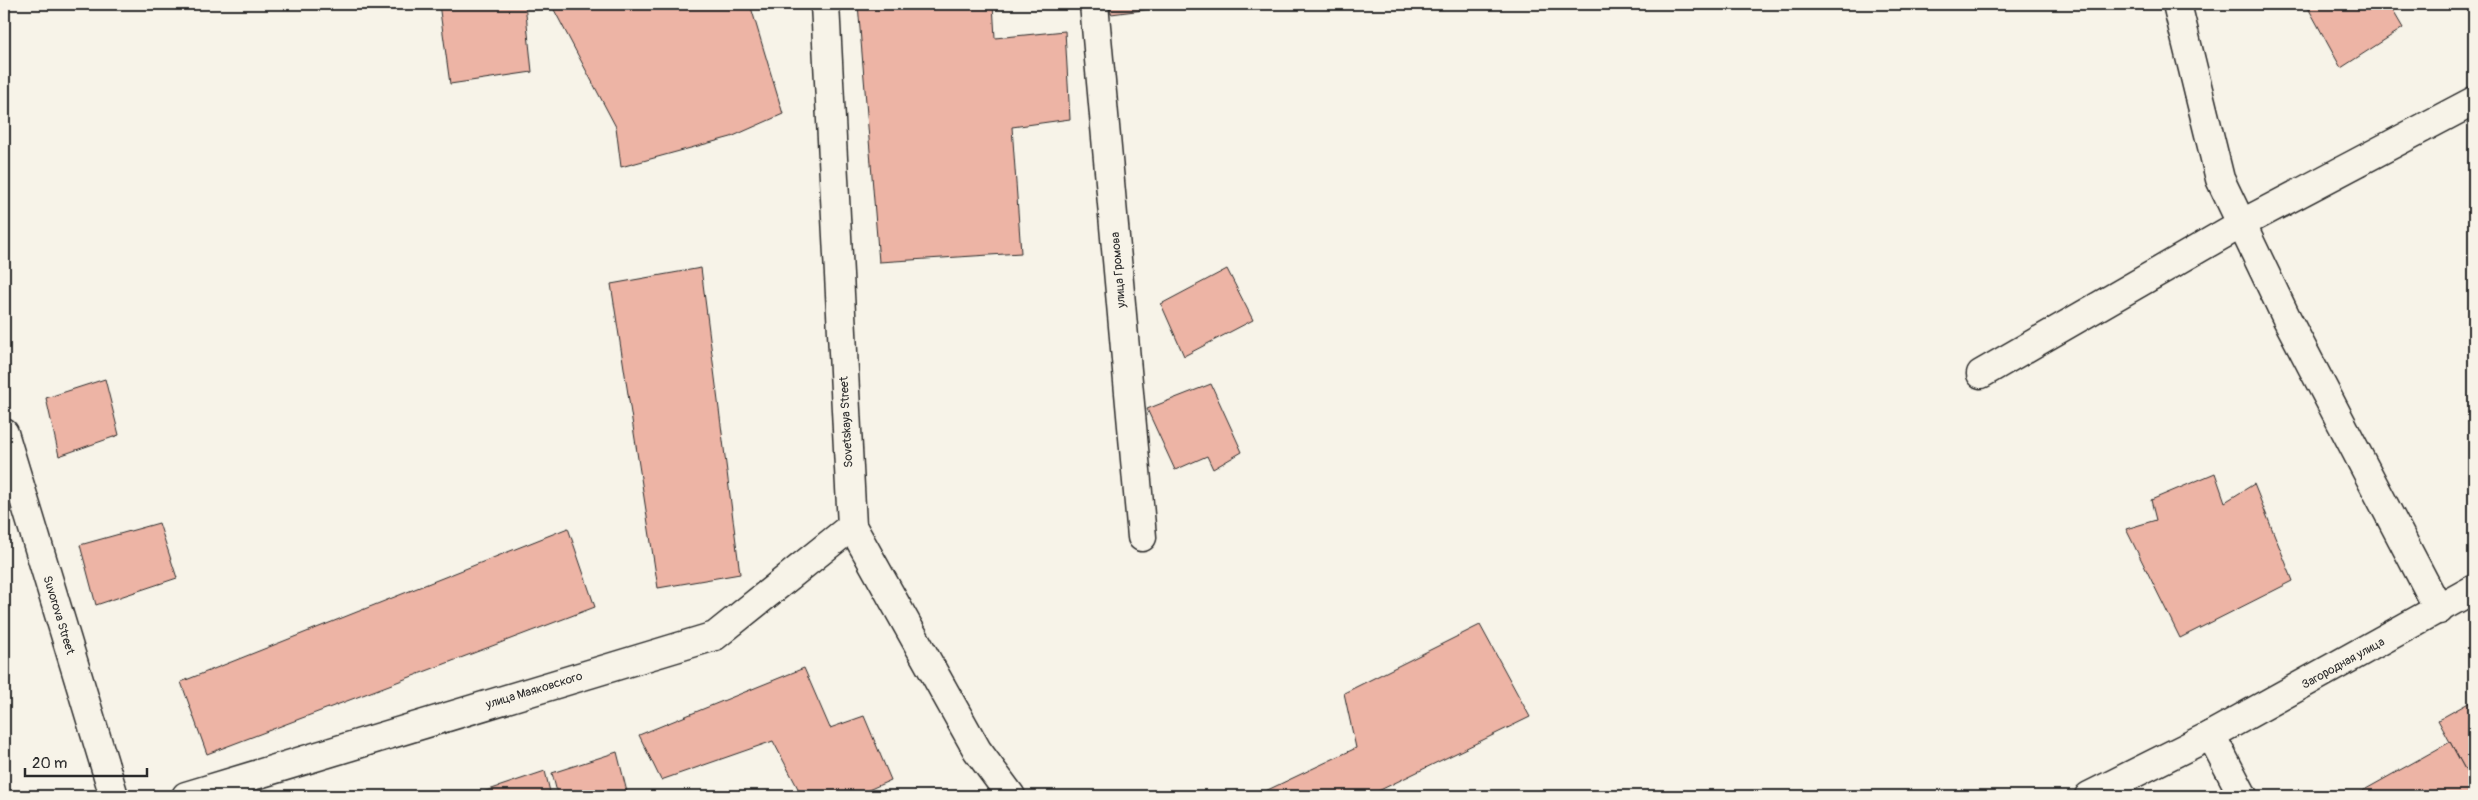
<svg xmlns="http://www.w3.org/2000/svg" width="2478" height="800" font-family="Pangolin,sans-serif">
<style>
.building{fill:#edb4a5;stroke:#2b2b2b}
.lines{fill:none;stroke-linecap:round;stroke-linejoin:round}
.minor-casing{stroke:#2b2b2b;stroke-width:31}
.minor{stroke:#f7f3e8;stroke-width:28}
.labels{text-anchor:middle;stroke-width:5;stroke-linejoin:round;paint-order:stroke}
.street-label{font-size:12px;fill:#2b2b2b;stroke:#f7f3e8}
</style>
<rect width="100%" height="100%" fill="#f7f3e8"/>
<filter id="ink" filterUnits="userSpaceOnUse"><feTurbulence type="fractalNoise" baseFrequency=".02" numOctaves="2"/><feDisplacementMap in="SourceGraphic" scale="10" xChannelSelector="R" yChannelSelector="G"/><feConvolveMatrix kernelMatrix="1 2 1 2 8 2 1 2 1" color-interpolation-filters="sRGB"/></filter>
<g filter="url(#ink)">
<!-- building -->
<g class="building">
<polygon points="439,4 525,4 532,72 450,84"/>
<polygon points="551,4 750,4 783,114 731,137 621,167 616,127"/>
<polygon points="858,4 993,4 995,38 1065,31 1070,119 1012,127 1021,253 879,262"/>
<polygon points="1110,4 1150,4 1151,9 1111,14"/>
<polygon points="2306,4 2389,4 2403,28 2341,68"/>
<polygon points="701,268 740,574 658,588 611,284"/>
<polygon points="1227,269 1253,320 1184,356 1161,304"/>
<polygon points="105,379 119,435 59,456 46,398"/>
<polygon points="1211,384 1242,452 1213,469 1207,456 1175,470 1147,409"/>
<polygon points="2215,473 2225,502 2254,484 2293,581 2180,638 2126,529 2156,520 2151,500"/>
<polygon points="159,523 177,578 96,605 80,545"/>
<polygon points="568,528 595,607 207,754 181,682"/>
<polygon points="1480,625 1530,717 1368,796 1255,796 1356,748 1344,693"/>
<polygon points="804,668 830,728 864,716 891,780 855,796 802,796 773,741 661,780 639,735"/>
<polygon points="2474,700 2474,786 2438,720"/>
<polygon points="2450,742 2474,786 2474,796 2358,796 2357,794"/>
<polygon points="617,752 628,796 558,796 552,773"/>
<polygon points="545,771 551,796 471,796"/>
</g>
<g class="lines">
<!-- minor casing -->
<g class="minor-casing">
<g id="minor">
<polyline points="825,4 852,526 977,750 1011,796"/>
<polyline points="1094,4 1142,537"/>
<polyline points="2177,4 2220,179 2286,317 2439,610"/>
<polyline points="1981,374 2241,224 2474,101"/>
<polyline points="4,433 114,796"/>
<polyline points="2211,735 2243,796"/>
<polyline points="186,796 715,636 852,526"/>
<polyline points="2089,796 2211,735 2474,589"/>
</g>
</g>
<!-- minor -->
<use href="#minor" class="minor"/>
</g>
</g>
<g class="labels">
<!-- street labels -->
<g class="street-label">
<text transform="translate(1118 270) rotate(-95)" y="4">улица Громова</text>
<text transform="translate(846 422) rotate(-93)" y="4">Sovetskaya Street</text>
<text transform="translate(59 615) rotate(73)" y="4">Suvorova Street</text>
<text transform="translate(2343 663) rotate(-29)" y="4">Загородная улица</text>
<text transform="translate(534 690) rotate(-17)" y="4">улица Маяковского</text>
</g>
</g>
<!-- margin -->
<rect width="2478" height="800" fill="none" stroke="#f7f3e8" stroke-width="20"/>
<rect x="10" y="10" width="2458" height="780" fill="none" stroke="#2b2b2b" stroke-width="2" filter="url(#ink)"/>
<!-- scale -->
<path d="M25 768v8h122v-8" fill="none" stroke="#2b2b2b" stroke-width="2.5"/>
<text x="32" y="768" font-size="15" fill="#2b2b2b" stroke="#f7f3e8" stroke-width="4" paint-order="stroke">20 m</text>
</svg>
